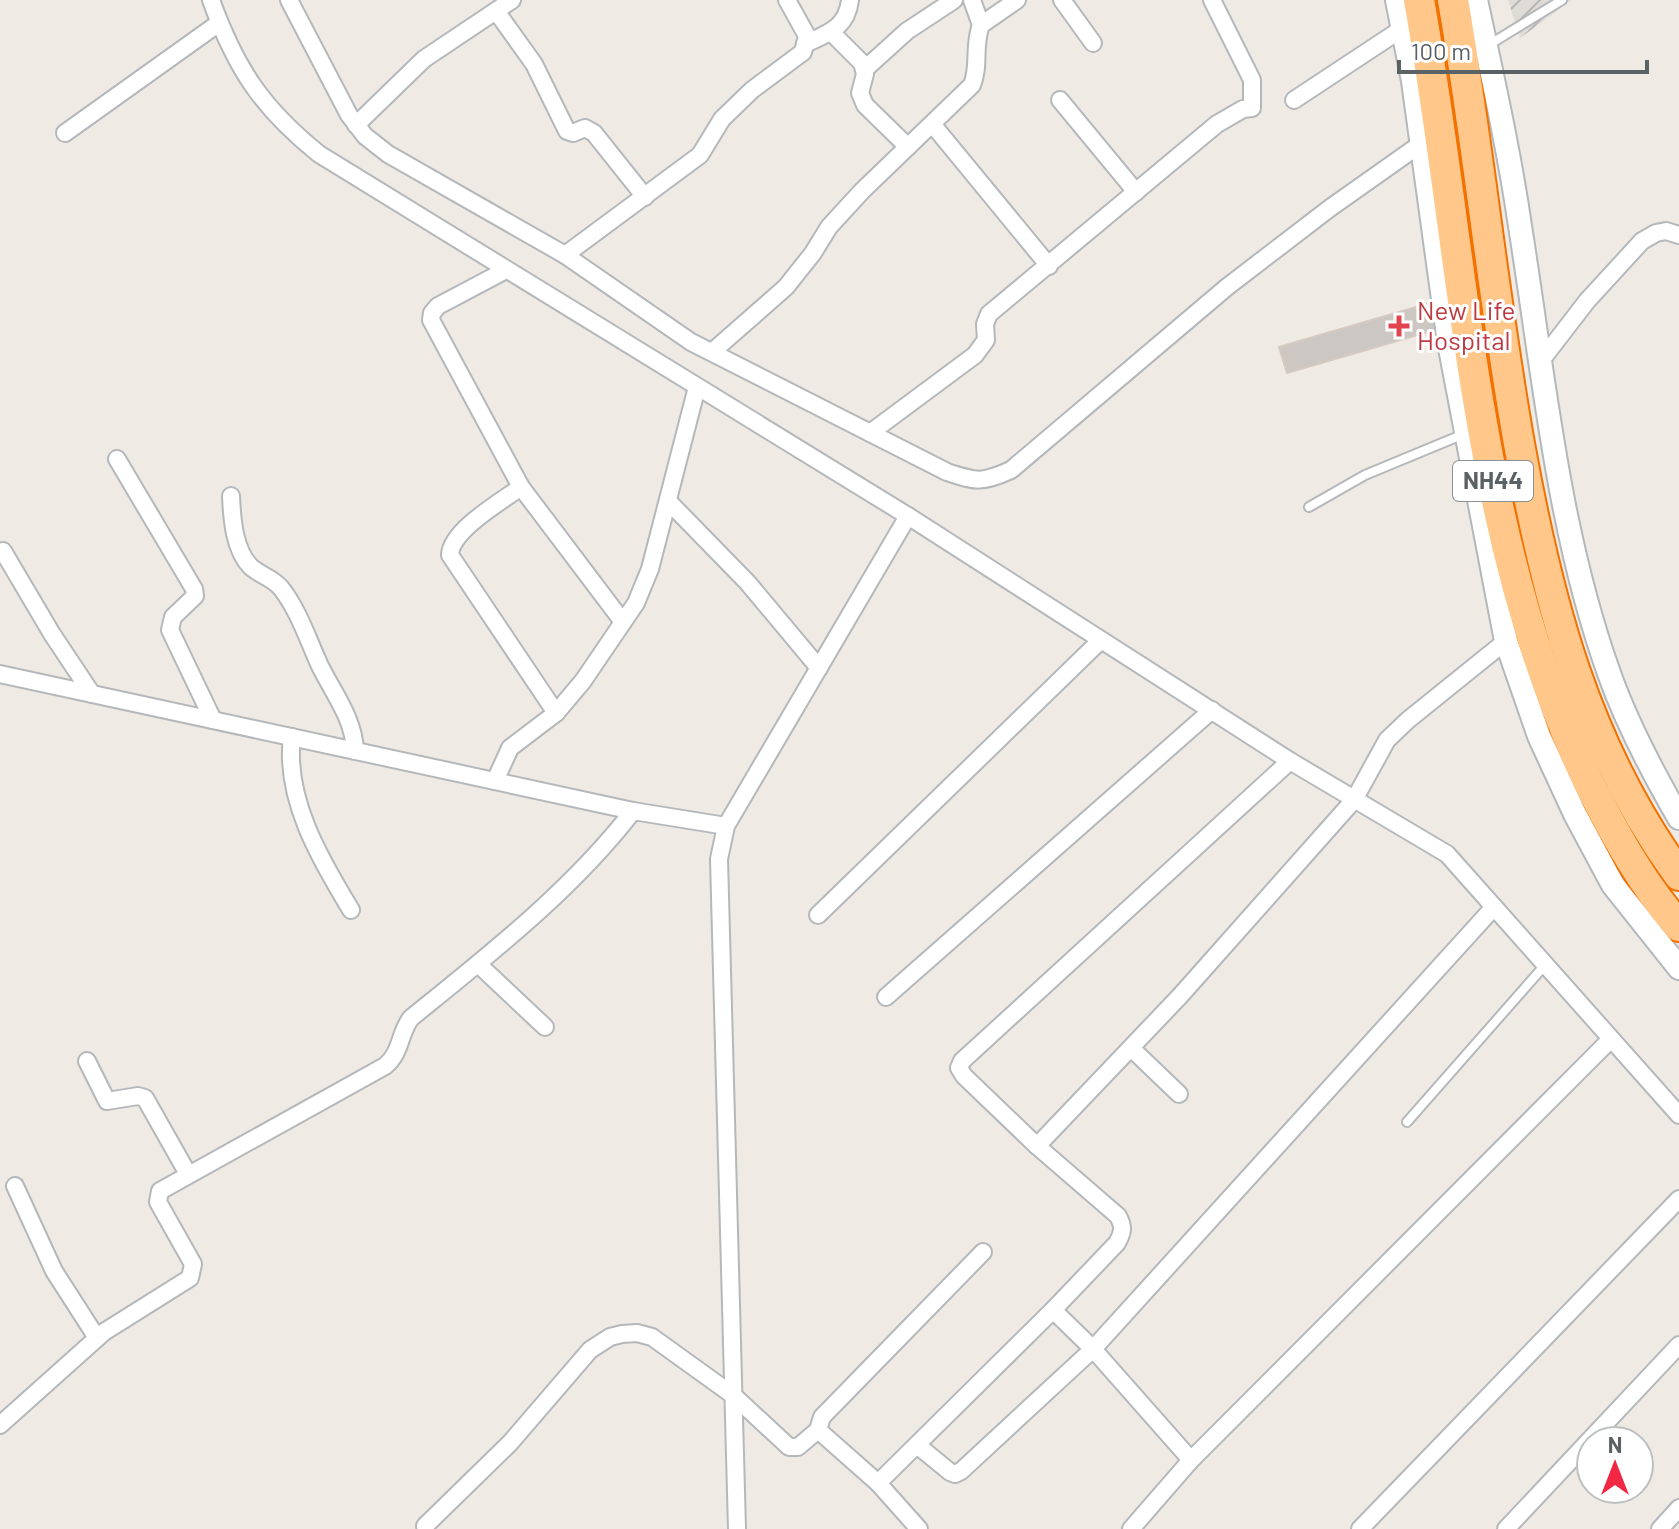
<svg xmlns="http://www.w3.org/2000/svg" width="1679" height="1529" font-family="Barlow,sans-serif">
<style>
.industrial{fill:url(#industrial-furrows)}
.building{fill:#ccc7c2;stroke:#d4cac1;stroke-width:2}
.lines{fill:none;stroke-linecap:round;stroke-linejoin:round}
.lane-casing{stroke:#b4b8bb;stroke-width:12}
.street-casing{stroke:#b4b8bb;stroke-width:20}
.secondary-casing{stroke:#b2b8bc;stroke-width:26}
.highway-casing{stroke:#f27100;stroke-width:34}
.lane{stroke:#fff;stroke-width:8}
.street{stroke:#fff;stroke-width:16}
.secondary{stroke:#fff;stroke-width:22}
.highway{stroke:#ffc88a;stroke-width:30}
.health-dot{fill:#e0444e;stroke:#fff;stroke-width:3}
.labels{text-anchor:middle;stroke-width:6;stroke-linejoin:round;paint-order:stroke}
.shield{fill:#fff;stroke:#8c9193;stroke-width:2}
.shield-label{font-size:24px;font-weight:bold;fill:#5b6265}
.health-label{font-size:26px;fill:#be3a42;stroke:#fff;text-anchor:start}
</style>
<defs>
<pattern id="industrial-furrows" width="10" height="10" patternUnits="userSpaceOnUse" patternTransform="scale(2)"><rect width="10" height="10" fill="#dfdcd8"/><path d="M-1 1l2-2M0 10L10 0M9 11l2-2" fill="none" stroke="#b8b6b3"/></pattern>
</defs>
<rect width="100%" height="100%" fill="#efeae3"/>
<!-- industrial -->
<polygon class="industrial" points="1508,0 1572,0 1520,38"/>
<!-- building -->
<polygon class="building" points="1430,303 1438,329 1287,373 1279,347"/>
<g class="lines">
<!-- lane casing -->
<g class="lane-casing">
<g id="lane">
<polyline points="1487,46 1562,0"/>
<polyline points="1309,507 1365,475 1464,434"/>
<polyline points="1407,1122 1545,965"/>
</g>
</g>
<!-- street casing -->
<g class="street-casing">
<g id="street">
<path d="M211 0C236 69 262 108 319 154L908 516 726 826 719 859 737 1529"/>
<path d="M289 0 349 115 365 136 388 154 565 255 691 342 947 472C977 482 982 483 1011 470L1227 287 1330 208 1422 143"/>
<polyline points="972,0 981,25"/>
<polyline points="1062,0 1093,43"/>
<polyline points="496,11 534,64 567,131 573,133 585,128 594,133 645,197"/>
<polyline points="831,32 862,63 865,74 860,93 865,105 908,147"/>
<path d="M807 43C829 33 847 27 850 0"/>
<polyline points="865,69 907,31 954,0"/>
<polyline points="1060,100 1136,192"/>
<polyline points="1294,100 1403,28"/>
<polyline points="356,125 424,59 512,0"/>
<polyline points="933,125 1049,266"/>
<polyline points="65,133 219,23"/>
<polyline points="565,255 700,155 722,119 752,90 803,52 807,36 787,0"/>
<polyline points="506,270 438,306 432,313 431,320 521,487 623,622"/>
<path d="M712 352 786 287 813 253 829 227 862 191 972 85C980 66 973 45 981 25L1017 0"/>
<polyline points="1540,362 1587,301 1642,241 1656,233 1666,231 1679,235"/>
<polyline points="870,433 975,355 986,340 985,324 989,314 1217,124 1243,109 1252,108 1252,80 1212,0"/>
<polyline points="117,459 194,589 195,596 173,617 170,630 213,720"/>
<path d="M521 487C502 501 451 530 450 555L556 713"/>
<path d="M231 496C232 519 234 550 251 567 260 575 273 578 281 588 299 611 308 640 320 666 334 694 354 719 355 751"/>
<polyline points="668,501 748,583 819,668"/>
<polyline points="908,516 1290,761 1447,854 1679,1115"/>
<polyline points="3,551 52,634 92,694"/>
<polyline points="0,674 633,811 726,826"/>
<path d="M292 737C284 798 320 859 351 910"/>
<polyline points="495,781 510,748 556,713 583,681 636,603 650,569 697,387"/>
<polyline points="818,915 1101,640"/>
<polyline points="478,964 545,1027"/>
<polyline points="886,997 1212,710"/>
<polyline points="1131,1048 1179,1094"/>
<polyline points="87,1061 107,1101 138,1096 145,1098 188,1174"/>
<polyline points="1037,1146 1180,996 1354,800 1387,740 1408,720 1506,641"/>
<polyline points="15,1186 54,1271 97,1338"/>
<polyline points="1053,1310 1093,1349 1191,1460"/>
<path d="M0 1425 104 1332 190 1278 193 1264 158 1202 160 1191 385 1066C402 1052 399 1033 411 1018 490 954 571 891 633 811"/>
<polyline points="818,1430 878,1483 919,1529"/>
<polyline points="917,1445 950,1472 955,1474 961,1471 1093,1349 1494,907"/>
<path d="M878 1483 1053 1310 1117 1243C1123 1232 1124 1227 1118 1216L1037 1146 964 1076 959 1068 962 1061 1290 761"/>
<polyline points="425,1526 510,1443 590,1350 610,1337 622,1334 637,1333 652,1337 734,1396 789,1447 798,1447 818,1430 822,1417 983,1252"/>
<polyline points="1131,1529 1191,1460 1611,1039"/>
<polyline points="1360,1529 1679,1199"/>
<polyline points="1506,1529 1679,1345"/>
<polyline points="1660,1529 1679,1508"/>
</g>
</g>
<!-- secondary casing -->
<g class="secondary-casing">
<g id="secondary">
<polyline points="1397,0 1413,81 1449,343 1506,641 1539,736 1575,814 1613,885 1679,968"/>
<path d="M1476 0C1492 75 1509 150 1520 226 1544 377 1558 532 1610 676 1628 726 1653 773 1679 818"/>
</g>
</g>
<!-- highway casing -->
<g class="highway-casing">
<g id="highway">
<path d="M1419 0C1466 261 1472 540 1589 783 1614 833 1642 884 1679 926"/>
<path d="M1453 0C1479 149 1493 300 1520 449 1548 603 1585 746 1679 875"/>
</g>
</g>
<!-- lane -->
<use href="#lane" class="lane"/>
<!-- street -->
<use href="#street" class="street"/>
<!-- secondary -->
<use href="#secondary" class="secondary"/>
<!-- highway -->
<use href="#highway" class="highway"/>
</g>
<!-- markers -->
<path class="health-dot" d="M1395 314h8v8h8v8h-8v8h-8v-8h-8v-8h8z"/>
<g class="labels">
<!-- shield labels -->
<rect class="shield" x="1453" y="461" width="80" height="40" rx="6"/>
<g class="shield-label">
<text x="1493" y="489">NH44</text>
</g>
<!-- health labels -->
<g class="health-label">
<text x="1417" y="320">New Life<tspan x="1417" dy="30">Hospital</tspan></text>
</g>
</g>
<!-- north arrow -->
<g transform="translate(1615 1465)"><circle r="38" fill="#ffffff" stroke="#bdc0c1" stroke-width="2"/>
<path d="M0-6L14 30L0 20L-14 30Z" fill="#f22743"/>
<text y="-12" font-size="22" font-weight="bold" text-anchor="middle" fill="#5b6265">N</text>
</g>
<!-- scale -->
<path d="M1399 60v12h248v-12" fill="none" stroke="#5b6265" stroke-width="4"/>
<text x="1411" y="60" font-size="24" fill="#5b6265" stroke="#ffffff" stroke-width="6" paint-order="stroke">100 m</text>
</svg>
